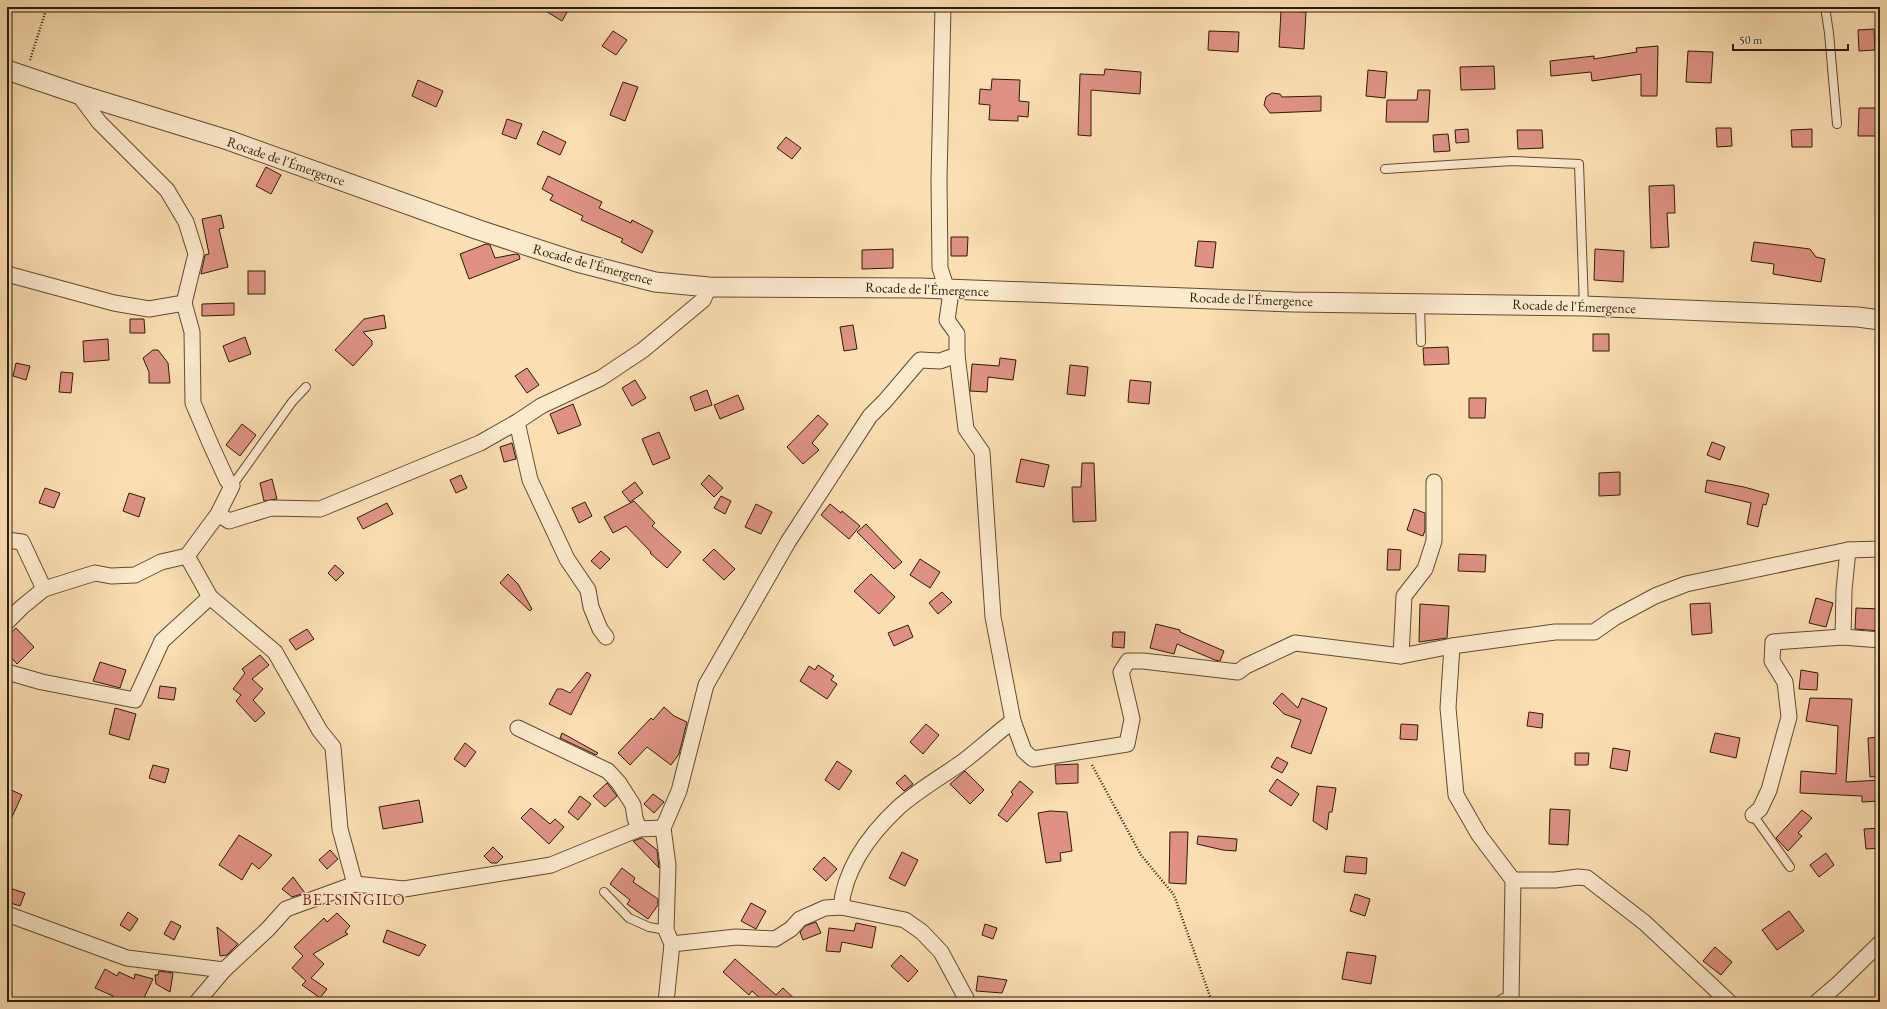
<svg xmlns="http://www.w3.org/2000/svg" width="1887" height="1009" font-family="'EB Garamond',serif">
<style>
.building{fill:#df9283;stroke:#2b1c08}
.lines{fill:none;stroke-linecap:round;stroke-linejoin:round}
.service-casing{stroke:#5f4c32;stroke-width:10}
.minor-casing{stroke:#5f4c32;stroke-width:17}
.tertiary-casing{stroke:#5f4c32;stroke-width:21}
.path{stroke:#2b1c08;stroke-width:2.5;stroke-dasharray:1 2;stroke-linecap:butt}
.service{stroke:#fceacd;stroke-width:8}
.minor{stroke:#fceacd;stroke-width:15}
.tertiary{stroke:#fceacd;stroke-width:19}
.labels{text-anchor:middle;stroke-width:3;stroke-linejoin:round;paint-order:stroke}
.street-label{font-size:14px;fill:#2b1c08;stroke:#fceacd}
.quarter-label{font-size:16px;letter-spacing:1px;fill:#7a1f14;stroke:#fceacd}
</style>
<rect width="100%" height="100%" fill="#fbdeb2"/>
<filter id="stains"><feTurbulence type="fractalNoise" baseFrequency=".005" numOctaves="4"/><feColorMatrix values="0 0 0 0 .2 0 0 0 0 .09 0 0 0 0 .02 0 0 0 .5 -.17"/></filter>
<radialGradient id="worn" r=".72"><stop offset=".6" stop-color="#630" stop-opacity="0"/><stop offset="1" stop-color="#630" stop-opacity=".3"/></radialGradient>
<!-- building -->
<g class="building">
<polygon points="539,7 570,7 562,21"/>
<polygon points="1281,11 1306,12 1304,49 1279,47"/>
<polygon points="1874,29 1875,50 1859,51 1858,30"/>
<polygon points="613,31 627,40 616,55 602,46"/>
<polygon points="1209,31 1239,32 1238,52 1208,50"/>
<polygon points="1658,46 1657,96 1641,96 1641,74 1592,81 1591,72 1551,76 1550,61 1594,56 1594,59 1637,52 1636,48"/>
<polygon points="1688,51 1713,52 1711,83 1686,82"/>
<polygon points="1494,66 1495,89 1461,90 1460,67"/>
<polygon points="1105,69 1141,72 1140,94 1091,90 1091,136 1078,135 1080,74 1104,75"/>
<polygon points="1368,70 1387,72 1385,98 1366,96"/>
<polygon points="992,79 1020,80 1019,101 1029,102 1028,117 1018,116 1018,121 989,120 990,105 979,104 980,89 991,90"/>
<polygon points="418,80 443,91 436,107 412,96"/>
<polygon points="623,82 638,87 625,121 610,115"/>
<polygon points="1418,90 1430,90 1428,122 1386,122 1387,100 1417,100"/>
<polygon points="1272,93 1280,94 1282,97 1321,96 1321,111 1270,113 1264,105 1266,97"/>
<polygon points="1859,108 1876,108 1876,136 1858,136"/>
<polygon points="507,119 522,124 516,139 502,134"/>
<polygon points="1716,128 1731,128 1732,146 1717,147"/>
<polygon points="1468,129 1469,142 1456,143 1455,130"/>
<polygon points="1812,129 1812,147 1792,147 1791,130"/>
<polygon points="1517,130 1542,130 1543,148 1518,149"/>
<polygon points="543,131 566,142 560,155 537,144"/>
<polygon points="1448,134 1450,151 1434,152 1433,135"/>
<polygon points="786,137 801,148 792,159 777,148"/>
<polygon points="266,167 281,175 271,194 256,186"/>
<polygon points="548,176 602,202 599,208 631,223 632,220 653,231 642,253 621,242 623,239 581,220 583,216 550,200 553,195 542,189"/>
<polygon points="1674,185 1675,213 1667,213 1669,247 1651,248 1649,186"/>
<polygon points="221,215 224,228 219,229 228,267 201,274 205,255 209,254 202,219"/>
<polygon points="951,237 968,237 967,256 951,256"/>
<polygon points="1198,241 1216,242 1213,268 1195,266"/>
<polygon points="1754,242 1810,249 1816,257 1825,259 1821,282 1773,274 1774,264 1751,261"/>
<polygon points="486,244 490,245 495,258 516,254 519,255 520,259 469,279 460,254"/>
<polygon points="893,249 893,268 862,269 862,250"/>
<polygon points="1595,249 1624,251 1623,282 1594,280"/>
<rect x="248" y="271" width="17" height="23"/>
<polygon points="234,303 234,315 202,316 202,304"/>
<polygon points="384,315 386,328 363,332 372,341 372,345 353,366 335,350 364,319"/>
<polygon points="130,319 144,319 145,333 130,333"/>
<polygon points="853,325 857,349 844,351 840,327"/>
<rect x="1593" y="334" width="16" height="17"/>
<polygon points="245,337 251,354 229,362 223,346"/>
<polygon points="108,339 109,360 84,362 83,341"/>
<polygon points="1448,347 1449,364 1424,365 1423,348"/>
<polygon points="153,350 158,350 168,363 170,383 149,383 149,372 143,358"/>
<polygon points="1000,358 1016,360 1013,380 988,377 987,392 970,391 972,364 999,366"/>
<polygon points="16,363 30,366 26,380 13,376"/>
<polygon points="1070,365 1088,367 1085,396 1067,394"/>
<polygon points="527,368 539,385 527,393 515,376"/>
<polygon points="61,372 73,373 71,393 59,392"/>
<polygon points="635,380 646,398 632,406 622,388"/>
<polygon points="1130,380 1151,382 1149,404 1128,402"/>
<polygon points="707,390 712,405 695,411 690,397"/>
<polygon points="738,395 744,409 720,419 714,405"/>
<polygon points="1469,398 1486,398 1485,418 1469,418"/>
<polygon points="573,404 581,425 558,434 550,414"/>
<polygon points="818,415 828,424 812,443 819,450 803,464 787,447"/>
<polygon points="242,424 256,435 240,456 226,445"/>
<polygon points="659,432 670,458 653,465 642,439"/>
<polygon points="1712,442 1725,447 1720,460 1707,455"/>
<polygon points="512,443 516,459 504,462 500,447"/>
<polygon points="1021,459 1049,465 1044,487 1016,482"/>
<polygon points="1082,463 1094,463 1096,521 1073,522 1072,487 1081,487"/>
<polygon points="1620,472 1620,495 1599,496 1599,473"/>
<polygon points="461,475 467,488 456,493 450,480"/>
<polygon points="709,475 723,488 714,497 701,484"/>
<polygon points="272,479 277,499 264,501 260,483"/>
<polygon points="1707,480 1744,487 1769,494 1766,505 1763,504 1758,527 1747,524 1751,503 1705,492"/>
<polygon points="635,482 643,493 630,502 622,492"/>
<polygon points="45,488 60,493 54,508 39,503"/>
<polygon points="129,493 145,498 139,517 123,511"/>
<polygon points="721,496 731,501 725,514 714,508"/>
<polygon points="634,501 655,523 652,526 681,552 667,568 650,553 651,552 626,526 613,533 604,517"/>
<polygon points="585,502 592,516 579,523 572,508"/>
<polygon points="387,503 393,514 363,529 357,518"/>
<polygon points="756,504 772,512 761,534 745,527"/>
<polygon points="830,504 841,513 842,511 860,526 849,539 821,515"/>
<polygon points="1414,509 1425,513 1425,530 1423,536 1407,530"/>
<polygon points="866,524 902,562 894,569 857,532"/>
<polygon points="714,549 735,569 724,580 703,560"/>
<polygon points="1388,549 1401,550 1400,570 1387,570"/>
<polygon points="601,551 610,559 600,569 591,561"/>
<polygon points="1459,554 1486,555 1485,572 1458,571"/>
<polygon points="920,559 940,572 930,588 910,575"/>
<polygon points="335,565 344,573 336,581 328,573"/>
<polygon points="508,574 518,584 532,609 530,611 500,583"/>
<polygon points="871,574 895,597 879,614 854,591"/>
<polygon points="942,592 952,602 938,614 929,603"/>
<polygon points="1816,598 1833,603 1826,627 1809,623"/>
<polygon points="1710,603 1712,633 1692,635 1690,604"/>
<polygon points="1420,604 1449,606 1447,638 1419,642"/>
<polygon points="1856,608 1880,609 1880,631 1855,629"/>
<polygon points="1156,624 1180,630 1180,632 1224,651 1220,661 1215,660 1177,644 1174,654 1150,648"/>
<polygon points="908,625 913,637 894,646 888,633"/>
<polygon points="16,628 34,647 17,664 7,653 7,636"/>
<polygon points="307,629 314,639 296,650 289,640"/>
<polygon points="1113,632 1125,632 1124,648 1112,647"/>
<polygon points="260,655 269,665 252,679 263,689 253,700 265,713 255,722 236,701 241,695 233,689 245,673 242,669"/>
<polygon points="100,662 126,670 120,688 93,681"/>
<polygon points="818,665 834,676 831,680 837,684 827,699 800,681 809,666 815,670"/>
<polygon points="1801,670 1818,673 1817,690 1799,689"/>
<polygon points="587,672 591,675 571,715 549,704 557,689 562,689 570,693"/>
<polygon points="160,686 176,688 174,700 158,698"/>
<polygon points="1282,693 1298,708 1302,698 1327,708 1311,754 1291,747 1301,720 1284,714 1273,703"/>
<polygon points="1810,698 1852,699 1846,782 1880,780 1880,801 1862,802 1862,796 1800,793 1801,771 1836,774 1838,726 1806,721"/>
<polygon points="664,707 674,716 687,722 679,754 671,765 647,747 630,765 618,753 651,718 653,720"/>
<polygon points="115,708 136,714 129,740 109,734"/>
<polygon points="1529,712 1543,714 1542,728 1527,726"/>
<polygon points="926,724 939,735 923,754 910,742"/>
<polygon points="1401,724 1418,725 1417,740 1400,739"/>
<polygon points="562,733 598,753 596,755 560,738"/>
<polygon points="1715,733 1740,738 1736,758 1710,752"/>
<polygon points="1880,737 1880,776 1870,777 1868,738"/>
<polygon points="465,743 476,752 465,767 454,759"/>
<polygon points="1613,748 1630,751 1627,771 1610,768"/>
<polygon points="1575,753 1589,753 1588,765 1575,765"/>
<polygon points="1277,757 1288,763 1282,773 1271,767"/>
<polygon points="837,761 852,771 839,790 825,780"/>
<polygon points="1078,764 1078,783 1056,784 1055,765"/>
<polygon points="153,765 169,769 165,783 149,778"/>
<polygon points="965,771 984,790 970,804 950,784"/>
<polygon points="905,775 913,784 904,791 896,783"/>
<polygon points="1277,779 1299,794 1291,806 1269,791"/>
<polygon points="1020,781 1033,792 1007,822 998,815 1013,794 1011,792"/>
<polygon points="607,783 617,796 605,807 593,796"/>
<polygon points="1317,786 1336,788 1332,812 1329,812 1327,830 1313,821"/>
<polygon points="7,788 22,795 7,828"/>
<polygon points="653,794 664,802 654,813 644,804"/>
<polygon points="580,796 591,804 578,820 568,812"/>
<polygon points="419,800 423,822 383,829 379,807"/>
<polygon points="531,808 550,824 555,819 564,827 549,844 521,818"/>
<polygon points="1550,809 1570,810 1568,845 1549,844"/>
<polygon points="1802,810 1812,818 1798,833 1802,836 1788,851 1776,838"/>
<polygon points="1050,811 1067,812 1072,851 1060,853 1061,861 1046,863 1038,813"/>
<polygon points="1880,828 1880,848 1866,849 1864,829"/>
<polygon points="1170,832 1188,832 1186,884 1169,883"/>
<polygon points="239,835 272,855 259,869 252,863 242,880 219,865"/>
<polygon points="1198,836 1237,839 1236,851 1223,850 1197,844"/>
<polygon points="642,838 657,850 659,868 633,841"/>
<polygon points="493,847 503,857 497,863 491,863 484,856"/>
<polygon points="330,850 338,859 327,869 319,860"/>
<polygon points="902,852 918,860 905,886 889,878"/>
<polygon points="1826,853 1834,865 1819,877 1810,865"/>
<polygon points="1346,856 1367,858 1366,874 1344,872"/>
<polygon points="824,857 837,869 826,881 813,869"/>
<polygon points="622,868 635,878 633,882 658,899 658,905 648,919 627,904 630,900 610,884"/>
<polygon points="293,877 305,893 292,897 282,889"/>
<polygon points="9,888 25,893 20,906 7,902"/>
<polygon points="1355,894 1370,899 1365,916 1350,911"/>
<polygon points="751,903 766,911 756,929 741,921"/>
<polygon points="1789,911 1804,931 1777,950 1762,930"/>
<polygon points="128,912 138,919 130,931 120,925"/>
<polygon points="337,913 350,926 345,932 348,934 313,954 324,964 311,978 327,989 320,998 302,985 306,981 292,968 303,956 294,947 324,918 327,922"/>
<polygon points="171,921 181,926 174,940 164,934"/>
<polygon points="816,922 821,933 803,940 800,932 805,926"/>
<polygon points="856,923 876,927 872,948 842,942 840,952 826,951 829,928 854,931"/>
<polygon points="985,924 997,928 993,939 982,935"/>
<polygon points="217,927 238,944 227,955 220,956"/>
<polygon points="387,930 426,945 419,956 383,942"/>
<polygon points="1715,947 1732,962 1721,975 1703,961"/>
<polygon points="1347,952 1376,956 1371,984 1342,979"/>
<polygon points="901,955 918,971 908,982 891,966"/>
<polygon points="735,959 776,995 783,988 798,1002 764,1002 752,991 749,995 723,972"/>
<polygon points="105,969 117,976 119,972 134,979 135,974 153,979 142,1002 110,1002 113,996 95,988"/>
<polygon points="159,971 173,973 170,992 156,984 155,975 158,975"/>
<polygon points="978,976 1007,980 1002,993 976,991"/>
</g>
<g class="lines">
<!-- service casing -->
<g class="service-casing">
<g id="service">
<polyline points="1825,7 1829,33 1837,124"/>
<polyline points="1385,169 1512,161 1579,164 1584,306"/>
<polyline points="1420,303 1421,342"/>
<polyline points="232,486 292,402 306,387"/>
<polyline points="1753,815 1790,867"/>
<polyline points="604,892 629,918 649,927 666,930"/>
</g>
</g>
<!-- minor casing -->
<g class="minor-casing">
<g id="minor">
<polyline points="943,7 939,179 940,268 950,299 947,320 957,334 957,355 966,429 982,452 993,617 1013,721 1024,751 1033,759 1127,744 1132,719 1121,672 1128,661 1143,661 1238,672 1246,666 1295,643 1401,656 1452,646 1555,632 1594,632 1614,618 1655,596 1686,584 1848,550 1880,549"/>
<polyline points="7,274 114,303 149,309 184,303 196,254 186,222 167,190 99,122 78,94"/>
<polyline points="517,422 530,480 567,559 588,590 591,607 600,629 606,637"/>
<polyline points="218,514 229,521 271,508 320,509 480,443 517,422 541,406 601,378 643,350 703,300 709,287"/>
<polyline points="7,540 22,542 44,589 95,573 111,576 135,575 161,562 187,556 218,514 232,486 227,480 210,443 193,403 192,332 184,303"/>
<polyline points="187,556 210,597 275,652 320,731 333,747 340,829 355,884"/>
<polyline points="7,622 22,607 44,589"/>
<polyline points="1843,637 1844,590 1848,550"/>
<polyline points="1452,646 1448,708 1456,795 1479,835 1513,880 1511,1000 1503,1002"/>
<polyline points="1401,656 1404,596 1425,569 1434,541 1434,482"/>
<polyline points="7,672 42,682 135,700 162,641 210,597"/>
<polyline points="518,728 608,771 619,783 633,805 635,818 639,829"/>
<polyline points="1753,815 1760,809 1769,790 1789,717 1785,682 1772,661 1773,642 1843,637 1880,640"/>
<polyline points="663,828 668,865 666,930 672,944 666,1002"/>
<polyline points="1513,880 1555,880 1578,877 1587,878 1645,923 1729,1002"/>
<path d="M841 907C845 868 871 833 899 807 917 791 941 777 961 763 979 750 995 734 1013 721"/>
<polyline points="7,914 127,958 224,970 268,929 286,909 355,884 404,889 551,865 639,829 663,828 679,791 706,685 788,542 870,416 885,401 920,360 940,361 957,355"/>
<polyline points="672,944 736,937 775,939 791,929 800,919 825,908 841,907 905,920 922,932 941,952 968,1002"/>
<polyline points="197,1002 224,970"/>
<polyline points="1817,1002 1838,984 1880,943"/>
</g>
</g>
<!-- tertiary casing -->
<g class="tertiary-casing">
<polyline id="tertiary" points="7,70 78,94 228,140 479,230 577,262 655,282 709,287 920,288 1293,302 1584,306 1858,317 1880,320"/>
</g>
<!-- path -->
<g class="path">
<polyline points="30,60 47,7"/>
<polyline points="1092,765 1141,855 1174,895 1212,1002"/>
</g>
<!-- service -->
<use href="#service" class="service"/>
<!-- minor -->
<use href="#minor" class="minor"/>
<!-- tertiary -->
<use href="#tertiary" class="tertiary"/>
</g>
<g class="labels">
<!-- street labels -->
<g class="street-label">
<text transform="translate(286 161) rotate(19)" y="5">Rocade de l'Émergence</text>
<text transform="translate(593 264) rotate(15)" y="5">Rocade de l'Émergence</text>
<text transform="translate(927 289) rotate(2)" y="5">Rocade de l'Émergence</text>
<text transform="translate(1251 299) rotate(2)" y="5">Rocade de l'Émergence</text>
<text transform="translate(1574 306) rotate(2)" y="5">Rocade de l'Émergence</text>
</g>
<!-- quarter labels -->
<g class="quarter-label">
<text x="354" y="905">BETSINGILO</text>
</g>
</g>
<!-- margin -->
<rect width="1887" height="1009" fill="none" stroke="#fbdeb2" stroke-width="24"/>
<rect x="8" y="8" width="1871" height="993" fill="none" stroke="#2b1c08" stroke-width="2"/>
<rect x="12" y="12" width="1863" height="985" fill="none" stroke="#2b1c08"/>
<!-- scale -->
<path d="M1733 44v6h115v-6" fill="none" stroke="#2b1c08" stroke-width="2"/>
<text x="1739" y="44" font-size="12" fill="#2b1c08" stroke="#fceacd" stroke-width="3" paint-order="stroke">50 m</text>
<rect width="100%" height="100%" filter="url(#stains)"/>
<rect width="100%" height="100%" fill="url(#worn)"/>
</svg>
